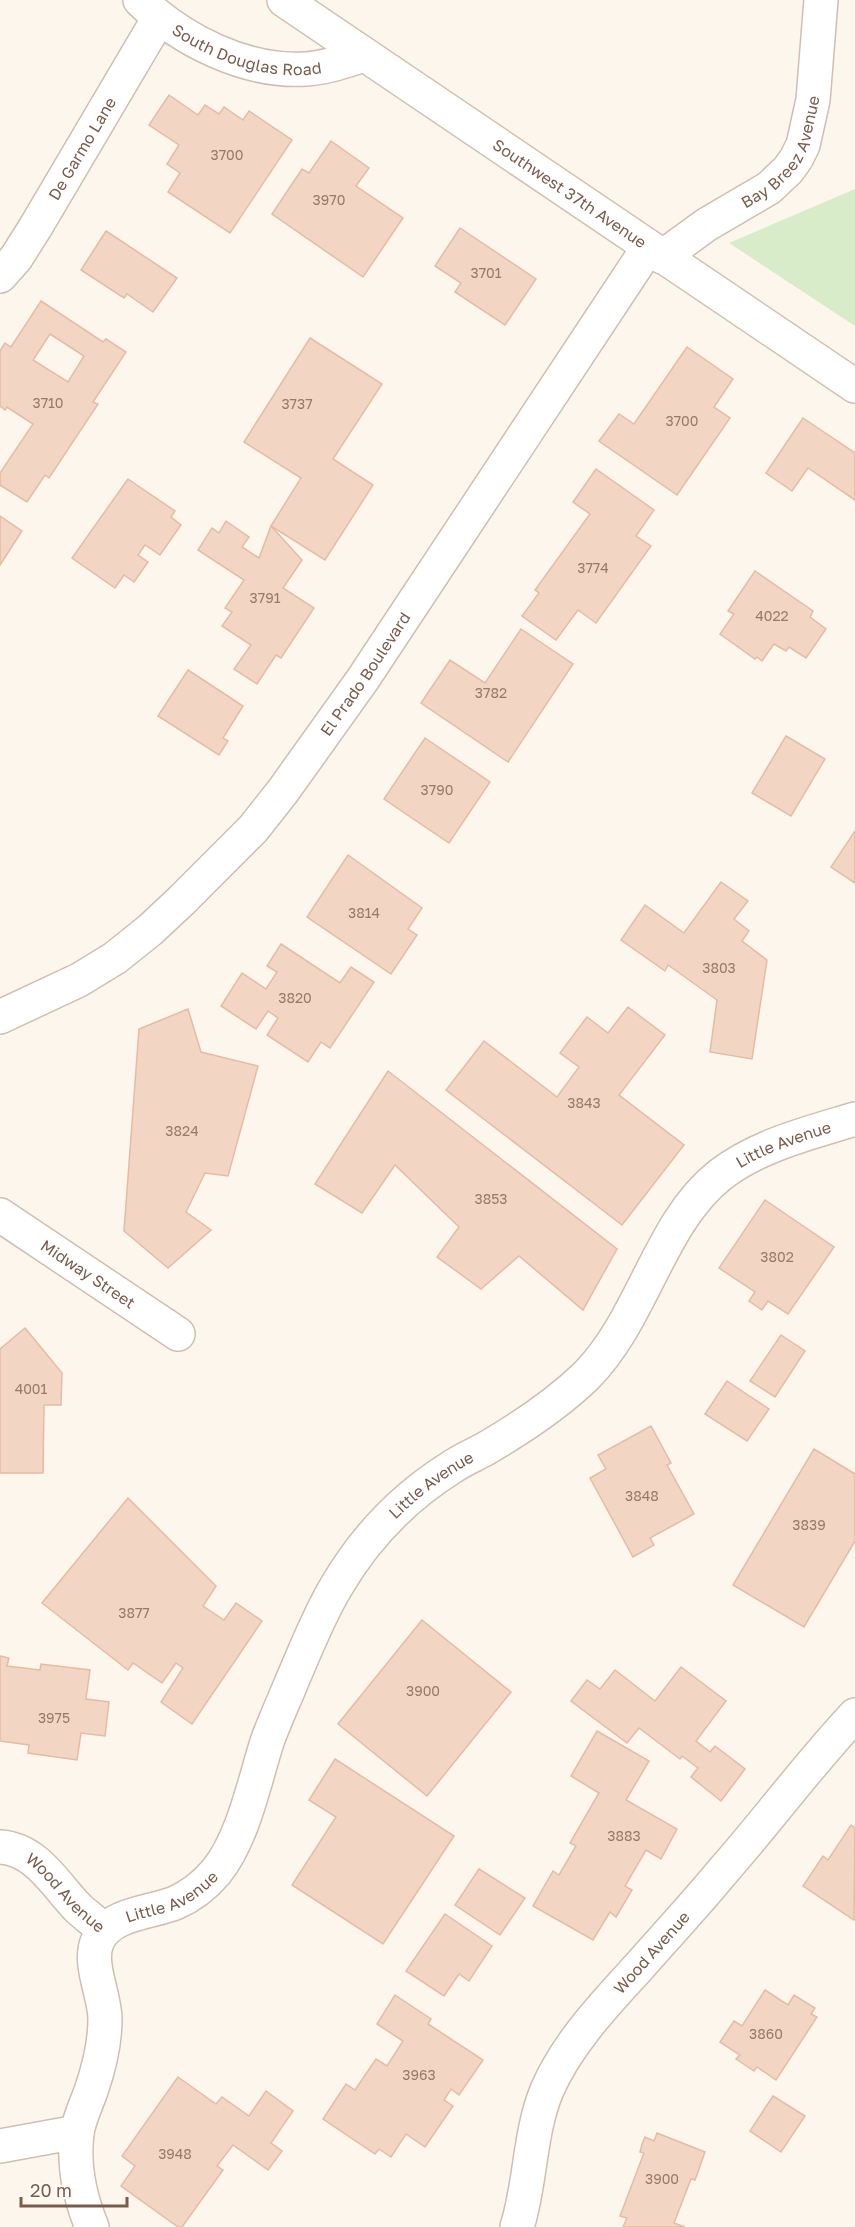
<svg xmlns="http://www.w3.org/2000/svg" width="855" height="2227" font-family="'Golos Text',sans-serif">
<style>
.green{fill:#d8ecc9}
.building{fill:#f3d5c3;stroke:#e6bba3;stroke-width:1.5;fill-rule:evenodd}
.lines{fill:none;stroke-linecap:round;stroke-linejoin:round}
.minor-casing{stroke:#d1beb0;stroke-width:36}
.secondary-casing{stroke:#d6c0b0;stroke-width:36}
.minor{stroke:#fff;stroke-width:33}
.secondary{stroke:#fff;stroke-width:33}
.labels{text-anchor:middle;stroke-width:4.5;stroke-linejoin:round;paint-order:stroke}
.number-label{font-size:14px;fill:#987a6a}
.street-label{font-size:16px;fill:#7a5c4d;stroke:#fffaf3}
</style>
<rect width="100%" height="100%" fill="#fdf6ec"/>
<!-- green -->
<polygon class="green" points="855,189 855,326 729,243"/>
<!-- building -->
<g class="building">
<polygon points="169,95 198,115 205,105 219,114 224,107 243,120 249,111 292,140 230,233 168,192 180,173 167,164 179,145 149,125"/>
<polygon points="331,141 369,168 356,186 403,218 363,277 272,214 302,169 309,173"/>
<polygon points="460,228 536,279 505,325 455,292 461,283 435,266"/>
<polygon points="106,231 177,278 153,312 127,294 124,298 81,270"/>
<path d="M41 301 103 342 106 339 126 352 93 402 98 404 49 478 45 475 27 502 0 485V473L33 424 7 407 5 410 0 406V351L5 343 11 347ZM50 334 84 356 68 382 33 360Z"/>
<polygon points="310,338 382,384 333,459 373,485 325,560 271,526 301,478 244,442"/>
<polygon points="687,347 733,379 714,407 730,418 677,495 599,441 619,414 634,424"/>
<polygon points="803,418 855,453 855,500 808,468 792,491 766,473"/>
<polygon points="596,469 654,510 636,536 651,546 596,623 578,610 556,640 522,616 539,593 535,590 590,514 573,502"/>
<polygon points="128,479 175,511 171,517 181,525 160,555 145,545 138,555 148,562 134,582 124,575 115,588 72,558"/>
<polygon points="0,516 22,531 0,565"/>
<polygon points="226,521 249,537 242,547 259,558 271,526 302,560 283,588 314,608 281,658 276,655 257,684 234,669 251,645 222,626 232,612 225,608 244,580 198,550 212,528 219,533"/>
<polygon points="755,571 813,611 810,617 826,629 806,658 789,647 786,651 774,644 762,661 757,657 755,659 720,634 734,614 728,611"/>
<polygon points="521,629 573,664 508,762 421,703 450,660 485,683"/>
<polygon points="188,670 243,706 223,738 228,741 219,755 158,716"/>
<polygon points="786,736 825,759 791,816 752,793"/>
<polygon points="425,738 490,782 449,843 384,799"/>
<polygon points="855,831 855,883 831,867"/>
<polygon points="348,855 422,908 408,929 417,935 391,974 307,917"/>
<polygon points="721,882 748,901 734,919 749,931 742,941 767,960 752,1059 710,1052 717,1000 668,965 665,971 621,940 645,905 684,933"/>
<polygon points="281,944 340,983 351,967 374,982 330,1048 321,1042 308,1062 267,1035 278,1018 268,1011 256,1029 221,1006 242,973 266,989 277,972 267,966"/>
<polygon points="628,1007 665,1035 619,1095 684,1145 622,1225 446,1090 484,1041 557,1097 579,1067 560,1053 587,1017 608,1033"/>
<polygon points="188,1009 201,1052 258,1066 228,1176 205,1173 186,1212 211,1230 168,1268 124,1231 139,1029"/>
<polygon points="388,1071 617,1249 583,1310 519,1256 481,1289 437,1257 459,1227 395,1165 362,1213 315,1184"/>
<polygon points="765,1200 834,1247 788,1314 768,1301 762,1310 749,1301 755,1292 719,1268"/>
<polygon points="25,1328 62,1373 61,1405 44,1405 43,1473 0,1473 0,1349"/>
<polygon points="781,1335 805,1351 775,1397 750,1381"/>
<polygon points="727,1381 769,1409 747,1441 705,1414"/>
<polygon points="651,1426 671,1463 667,1465 694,1514 650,1538 654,1545 633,1557 590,1478 606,1469 598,1455"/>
<polygon points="814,1449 855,1474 855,1541 804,1627 733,1585"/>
<polygon points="128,1498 216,1586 203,1606 224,1620 236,1603 262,1621 192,1724 161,1702 183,1668 176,1663 162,1683 133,1663 128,1670 42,1603"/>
<polygon points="422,1620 511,1692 427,1796 338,1724"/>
<polygon points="0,1656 9,1658 7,1666 40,1670 41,1664 90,1670 86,1699 109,1702 105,1736 81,1733 77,1760 28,1753 29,1745 0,1741"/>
<polygon points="681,1667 726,1701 696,1741 710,1752 715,1746 745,1769 721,1801 691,1777 698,1768 682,1756 680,1759 639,1728 627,1743 571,1701 587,1680 600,1689 615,1670 655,1701"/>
<polygon points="597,1731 649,1761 626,1800 677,1829 661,1859 646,1850 625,1886 632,1890 616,1917 610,1912 593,1940 533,1906 553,1871 559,1875 576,1846 570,1843 599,1793 571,1776"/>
<polygon points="335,1759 454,1836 383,1944 292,1885 336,1817 309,1800"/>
<polygon points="851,1825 855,1828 854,1920 803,1886 823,1856 828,1860"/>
<polygon points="479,1869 525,1898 500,1935 455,1905"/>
<polygon points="445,1914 492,1946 469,1981 459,1974 444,1996 406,1971"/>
<polygon points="765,1990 788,2005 794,1995 815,2008 811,2014 817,2017 776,2080 757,2067 754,2071 736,2059 740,2055 720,2042 734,2021 742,2026"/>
<polygon points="395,1995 431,2019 428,2024 483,2060 459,2095 451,2089 444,2100 453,2106 425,2147 406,2134 391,2157 379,2149 375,2154 323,2119 346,2084 355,2090 376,2059 387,2066 403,2041 377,2024"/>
<polygon points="178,2077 216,2104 222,2097 249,2116 266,2091 293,2111 271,2143 282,2151 268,2170 233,2145 217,2166 223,2170 182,2227 178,2227 121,2186 135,2166 122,2156"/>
<polygon points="773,2096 805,2116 781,2152 750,2131"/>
<polygon points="657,2133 705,2152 695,2180 691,2179 674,2223 685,2227 623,2227 627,2218 620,2216 644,2153 640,2152 642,2144 645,2137 654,2141"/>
</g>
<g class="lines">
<!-- minor casing -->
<g class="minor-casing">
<g id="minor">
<path id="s1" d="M140 0C181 40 246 73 306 69 326 68 345 61 364 55"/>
<path id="s2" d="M662 257 706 225 769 188 788 170 796 159 803 145 813 100 821 0"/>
<path id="s3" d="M0 276 16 258 35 228 159 18"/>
<path id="s4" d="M0 1017 79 980 115 958 150 930 181 901 253 829 283 791 363 679 648 248"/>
<path id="s5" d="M0 1215 178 1334"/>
<path id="s6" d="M0 1847C37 1849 56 1886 79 1909 87 1916 96 1923 104 1930"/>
<polyline points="0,2146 77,2132"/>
<path id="s7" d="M92 2227C80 2198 73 2165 77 2133 79 2119 86 2105 91 2091 99 2068 105 2044 105 2019 105 1995 87 1962 98 1940 111 1913 150 1913 175 1903 191 1896 205 1885 216 1872 243 1839 254 1783 267 1742 274 1722 284 1701 292 1681 306 1649 318 1617 336 1587 364 1539 404 1497 452 1467 462 1460 474 1455 485 1449 521 1428 556 1405 586 1376 643 1319 659 1223 720 1175 759 1145 809 1133 855 1119"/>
<path id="s8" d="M517 2227C531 2183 529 2133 547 2090 567 2044 603 2006 636 1970 665 1937 695 1905 723 1871 768 1820 808 1765 855 1715"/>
</g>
</g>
<!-- secondary casing -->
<g class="secondary-casing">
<g id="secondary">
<path id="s9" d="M284 0 855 386"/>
</g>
</g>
<!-- minor -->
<use href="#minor" class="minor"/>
<!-- secondary -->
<use href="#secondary" class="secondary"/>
</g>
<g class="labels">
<!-- number labels -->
<g class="number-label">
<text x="227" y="160">3700</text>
<text x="329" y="205">3970</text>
<text x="486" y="278">3701</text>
<text x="48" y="408">3710</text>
<text x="297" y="409">3737</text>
<text x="682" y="426">3700</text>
<text x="593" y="573">3774</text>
<text x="265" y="603">3791</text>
<text x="772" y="621">4022</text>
<text x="491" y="698">3782</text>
<text x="437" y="795">3790</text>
<text x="364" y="918">3814</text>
<text x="719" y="973">3803</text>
<text x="295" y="1003">3820</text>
<text x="584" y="1108">3843</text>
<text x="182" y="1136">3824</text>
<text x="491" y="1204">3853</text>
<text x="777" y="1262">3802</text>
<text x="31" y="1394">4001</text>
<text x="642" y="1501">3848</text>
<text x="809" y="1530">3839</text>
<text x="134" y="1618">3877</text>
<text x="423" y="1696">3900</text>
<text x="54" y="1723">3975</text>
<text x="624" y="1841">3883</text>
<text x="766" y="2039">3860</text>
<text x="419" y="2080">3963</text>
<text x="175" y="2159">3948</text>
<text x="662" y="2184">3900</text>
</g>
<!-- street labels -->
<g class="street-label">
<text dy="6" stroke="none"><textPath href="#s1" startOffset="122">South Douglas Road</textPath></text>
<text dy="6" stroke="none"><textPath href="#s2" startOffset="165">Bay Breez Avenue</textPath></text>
<text dy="6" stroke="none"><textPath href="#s3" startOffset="152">De Garmo Lane</textPath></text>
<text dy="6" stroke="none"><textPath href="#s9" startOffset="345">Southwest 37th Avenue</textPath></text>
<text dy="6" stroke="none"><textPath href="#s4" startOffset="510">El Prado Boulevard</textPath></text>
<text dy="6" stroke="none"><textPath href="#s7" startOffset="1390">Little Avenue</textPath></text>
<text dy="6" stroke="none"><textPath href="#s5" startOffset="106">Midway Street</textPath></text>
<text dy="6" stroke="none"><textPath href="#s7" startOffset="886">Little Avenue</textPath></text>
<text dy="6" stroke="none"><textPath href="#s7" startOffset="382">Little Avenue</textPath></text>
<text dy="6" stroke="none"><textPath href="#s6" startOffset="82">Wood Avenue</textPath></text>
<text dy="6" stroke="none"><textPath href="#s8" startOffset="314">Wood Avenue</textPath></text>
</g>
</g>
<!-- scale -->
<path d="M21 2197v9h106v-9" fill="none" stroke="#7a5c4d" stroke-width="3"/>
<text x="30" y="2197" font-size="18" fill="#7a5c4d" stroke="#fffaf3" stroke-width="4.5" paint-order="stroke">20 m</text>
</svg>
